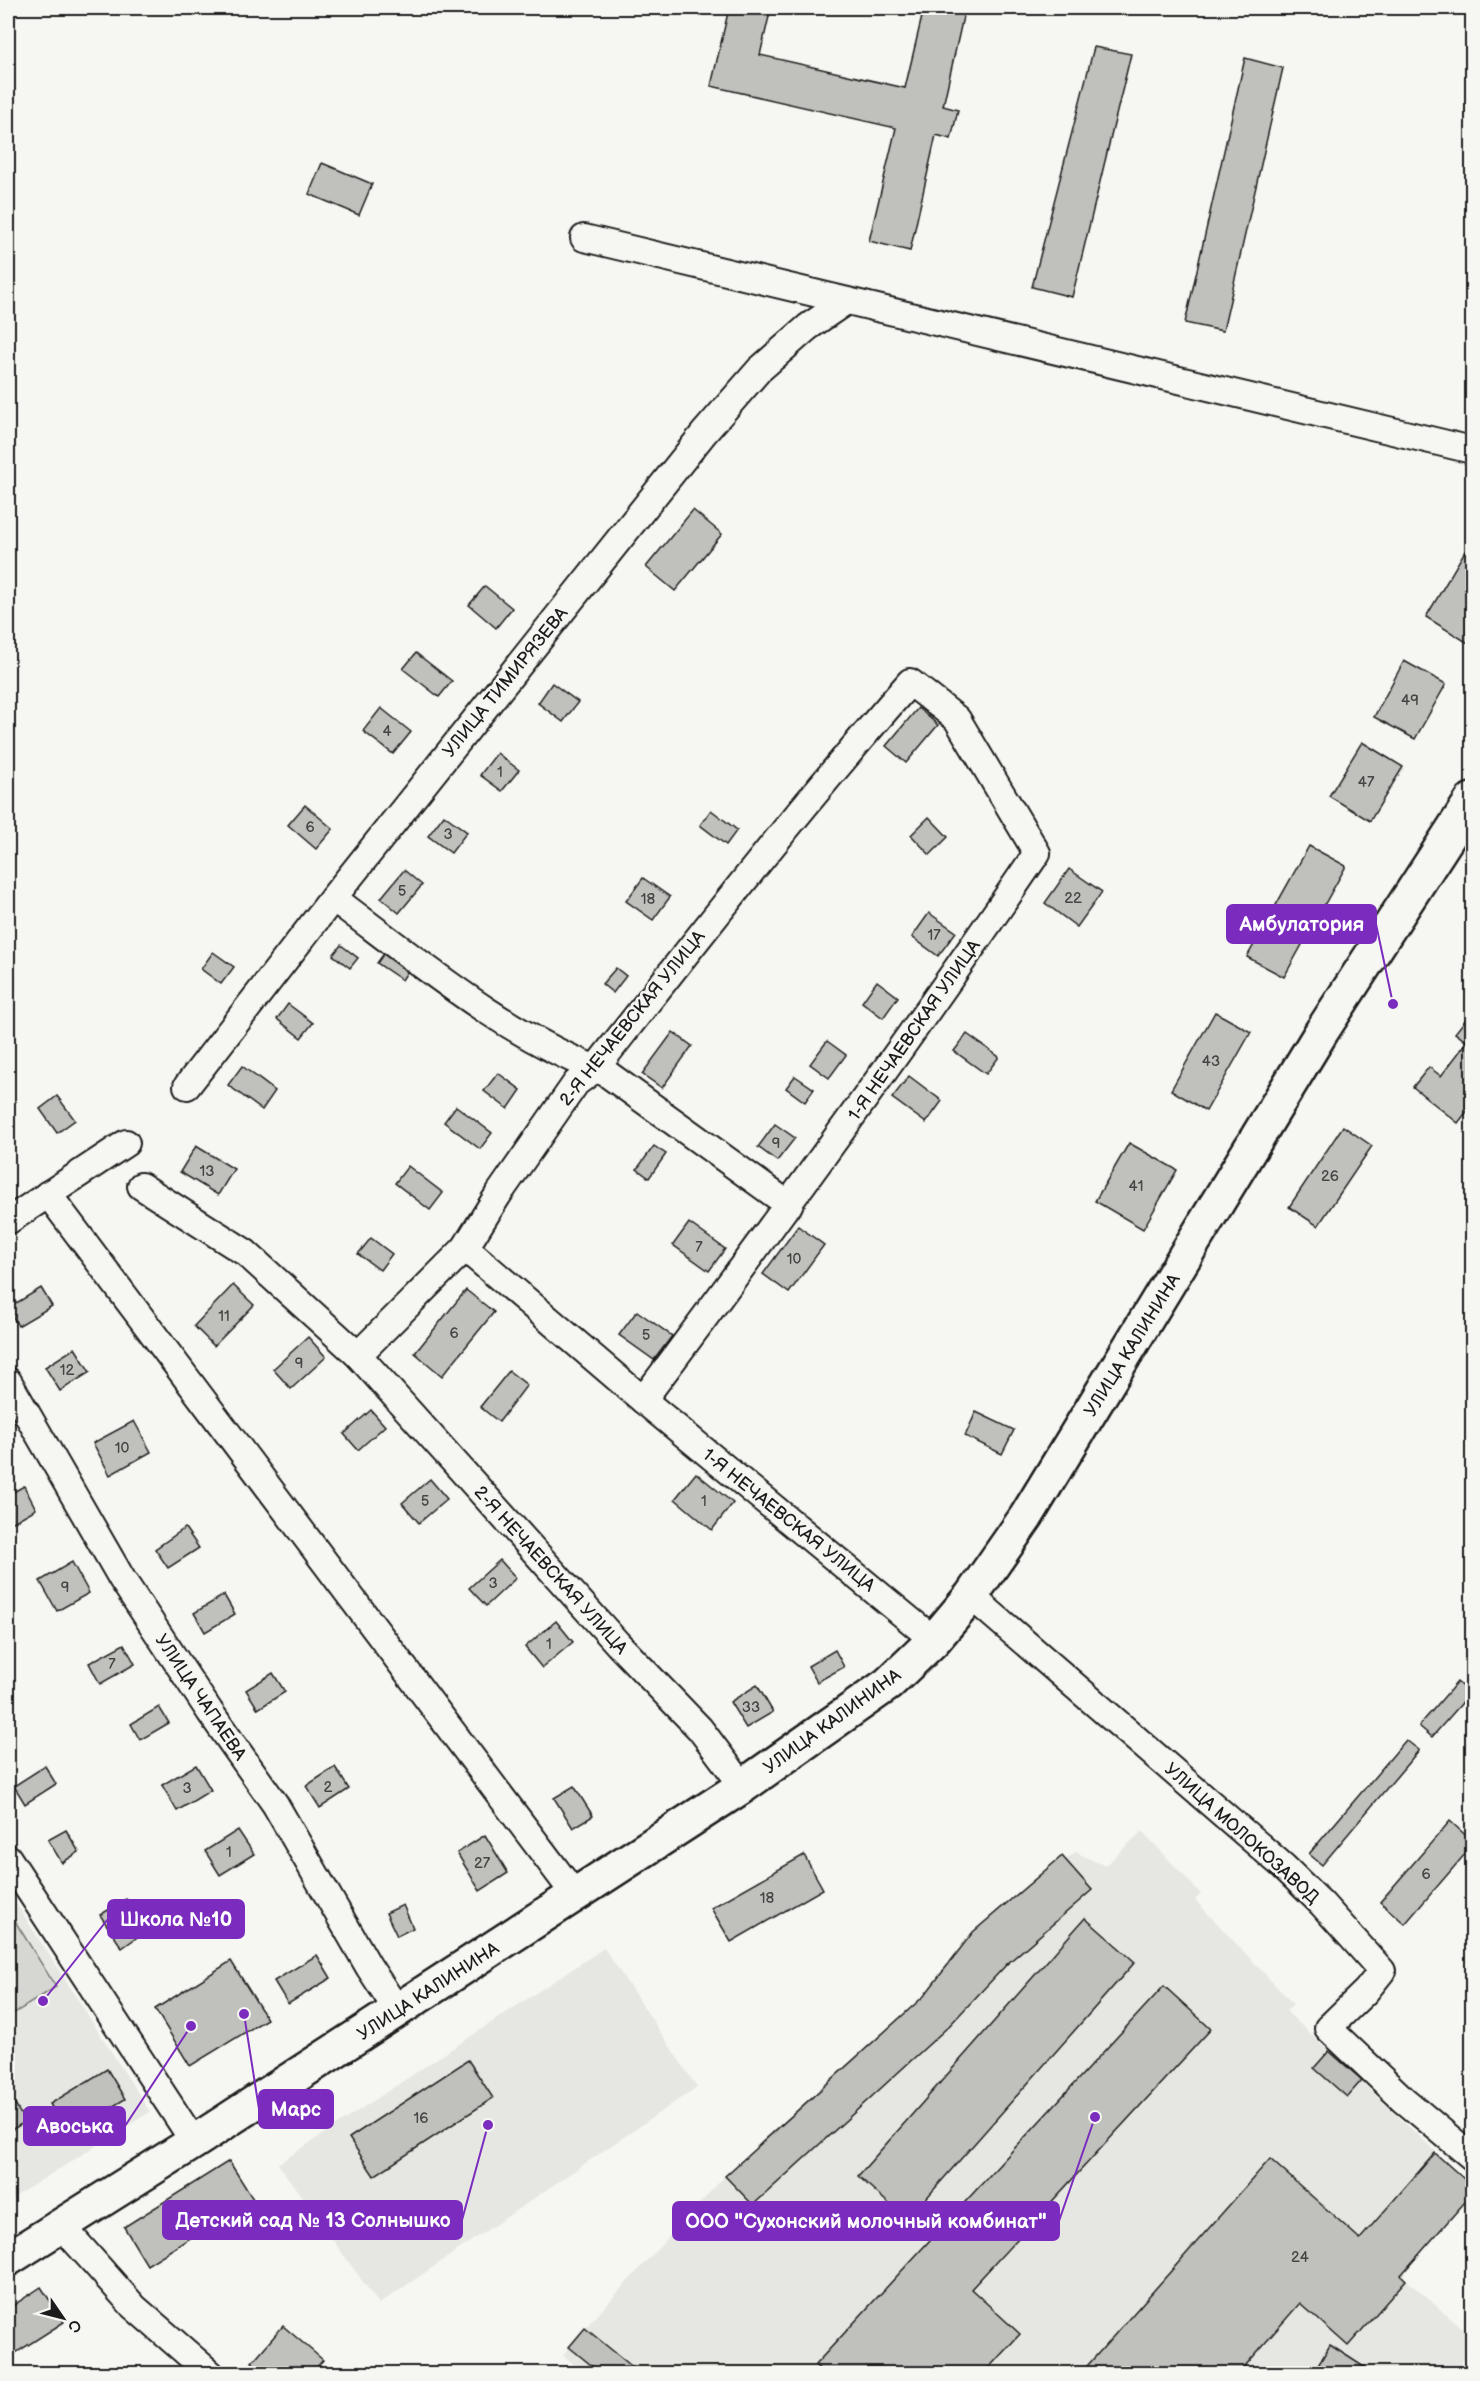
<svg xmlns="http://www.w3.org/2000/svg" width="1480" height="2381" font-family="'Balsamiq Sans',sans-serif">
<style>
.built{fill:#e6e6e2}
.green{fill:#d6d6d2;stroke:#797977;stroke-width:1.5}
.building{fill:#c0c0bd;stroke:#1c1c1c;stroke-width:1.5}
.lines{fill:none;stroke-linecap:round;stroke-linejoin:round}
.minor-casing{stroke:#1c1c1c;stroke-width:30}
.secondary-casing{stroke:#1c1c1c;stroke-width:38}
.minor{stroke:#f6f6f2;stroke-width:26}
.secondary{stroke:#f6f6f2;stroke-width:33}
.labels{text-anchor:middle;stroke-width:5;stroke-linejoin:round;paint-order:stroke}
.number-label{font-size:15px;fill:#454544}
.street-label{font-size:18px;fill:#1c1c1c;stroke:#f6f6f2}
.leader{fill:none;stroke:#7b2cbf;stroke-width:2}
.callout-dot{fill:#7b2cbf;stroke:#f6f6f2;stroke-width:2}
.callout{fill:#7b2cbf;stroke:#7b2cbf;stroke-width:2}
.callout-label{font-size:20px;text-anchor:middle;font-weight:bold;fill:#fff}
</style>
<rect width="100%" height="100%" fill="#f6f6f2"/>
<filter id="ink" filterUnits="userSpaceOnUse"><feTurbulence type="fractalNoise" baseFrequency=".0167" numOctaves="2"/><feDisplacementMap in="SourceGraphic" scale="12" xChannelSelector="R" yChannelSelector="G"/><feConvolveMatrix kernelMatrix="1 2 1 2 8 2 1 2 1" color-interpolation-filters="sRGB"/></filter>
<g filter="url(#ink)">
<!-- built -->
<g class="built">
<polygon points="1142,1831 1201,1894 1195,1900 1293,2004 1286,2011 1472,2186 1472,2194 1401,2275 1472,2337 1458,2373 585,2374 563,2355 585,2328 725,2176 924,1996 973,1932 1062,1856 1066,1860 1075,1852 1105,1866"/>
<polygon points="8,1891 150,2112 8,2201"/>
<polygon points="604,1948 697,2087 379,2304 278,2164"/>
</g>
<!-- green -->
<polygon class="green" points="13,1918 56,1987 13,2014 8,2005 8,1922"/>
<!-- building -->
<g class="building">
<polygon points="729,8 771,8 760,55 905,88 924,8 965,8 943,106 958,110 951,139 936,135 910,251 869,241 896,128 711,86"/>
<polygon points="1094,47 1131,54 1072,297 1032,287"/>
<polygon points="1245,58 1283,68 1223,331 1185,323"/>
<polygon points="322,163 372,184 359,215 309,194"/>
<polygon points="693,510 722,534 675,591 646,567"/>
<polygon points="1465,551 1472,556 1472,636 1468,643 1426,617"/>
<polygon points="485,586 512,608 496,628 469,605"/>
<polygon points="416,653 452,681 439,697 403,669"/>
<polygon points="1404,661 1446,684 1415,739 1374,717"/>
<polygon points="552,683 578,702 563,722 538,703"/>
<polygon points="381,708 411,732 393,754 363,731"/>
<polygon points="918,708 938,725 906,763 886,746"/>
<polygon points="1362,742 1403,767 1370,821 1329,796"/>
<polygon points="497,753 519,770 502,791 480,775"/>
<polygon points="305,805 333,829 316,849 288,825"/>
<polygon points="711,810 737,830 726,845 700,825"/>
<polygon points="444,815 467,832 451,853 428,836"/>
<polygon points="929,817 948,837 930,855 911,835"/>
<polygon points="1309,846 1346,866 1284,977 1247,957"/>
<polygon points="1069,869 1102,892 1077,927 1045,903"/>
<polygon points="404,870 422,885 399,913 381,898"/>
<polygon points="643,878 670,897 653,920 626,901"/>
<polygon points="929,913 956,932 938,956 912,937"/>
<polygon points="341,945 358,958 350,968 333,955"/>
<polygon points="213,952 234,967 221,984 201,969"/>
<polygon points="385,952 409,969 402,980 377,963"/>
<polygon points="616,968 626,976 613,993 602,984"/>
<polygon points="877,981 898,997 883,1018 862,1002"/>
<polygon points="288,1004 313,1023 301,1038 277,1019"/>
<polygon points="1215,1012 1251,1032 1206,1111 1171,1090"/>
<polygon points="1470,1014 1472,1017 1472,1105 1458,1123 1413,1087 1429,1067 1441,1076 1467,1042 1455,1033"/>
<polygon points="673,1032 692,1046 662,1088 642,1074"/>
<polygon points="967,1034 999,1057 986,1074 954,1051"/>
<polygon points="827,1041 846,1055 829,1078 810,1064"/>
<polygon points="242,1066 275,1091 262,1110 228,1085"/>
<polygon points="498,1073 521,1090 508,1109 484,1091"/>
<polygon points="795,1076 814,1089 805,1102 786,1088"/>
<polygon points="909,1076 942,1101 926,1123 892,1098"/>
<polygon points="57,1096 75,1120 57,1133 40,1109"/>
<polygon points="456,1106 492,1133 480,1149 444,1122"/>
<polygon points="775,1124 795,1138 777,1161 758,1147"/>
<polygon points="1343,1126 1372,1146 1318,1226 1289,1207"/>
<polygon points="1129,1143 1177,1170 1143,1229 1095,1201"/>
<polygon points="196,1146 234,1169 218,1195 180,1172"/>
<polygon points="654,1146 666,1154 649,1178 637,1169"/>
<polygon points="408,1166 443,1193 430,1210 395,1183"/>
<polygon points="689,1223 725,1249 709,1271 673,1245"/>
<polygon points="798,1226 824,1245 789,1293 763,1274"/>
<polygon points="371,1238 392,1254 380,1270 358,1254"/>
<polygon points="233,1285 254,1305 214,1346 194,1326"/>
<polygon points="41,1288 52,1306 18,1326 8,1308"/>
<polygon points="466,1290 494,1312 442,1376 415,1353"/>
<polygon points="637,1311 672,1336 654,1360 619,1335"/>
<polygon points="308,1337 326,1357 291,1389 273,1369"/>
<polygon points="75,1348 90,1372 60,1391 45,1367"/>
<polygon points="509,1371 527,1385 499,1422 480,1407"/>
<polygon points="371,1410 385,1426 358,1450 344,1434"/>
<polygon points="976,1412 1014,1430 1002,1454 965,1436"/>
<polygon points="134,1421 151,1452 110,1475 93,1443"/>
<polygon points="696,1473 733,1503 712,1530 675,1499"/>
<polygon points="430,1479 447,1499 419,1523 402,1503"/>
<polygon points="24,1486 36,1509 8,1525 8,1495"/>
<polygon points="185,1528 199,1548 168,1568 155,1549"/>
<polygon points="500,1560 516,1578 486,1606 469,1588"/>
<polygon points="72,1562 89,1593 57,1611 40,1581"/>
<polygon points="224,1595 235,1614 205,1632 194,1613"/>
<polygon points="556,1621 573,1642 542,1668 525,1647"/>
<polygon points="124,1644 135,1664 100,1684 89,1663"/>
<polygon points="835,1650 844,1667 817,1682 808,1666"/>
<polygon points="1472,1661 1472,1678 1464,1670"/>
<polygon points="273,1673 285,1692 258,1709 246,1690"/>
<polygon points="1457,1682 1470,1694 1432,1737 1419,1726"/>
<polygon points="757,1685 773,1712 746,1728 730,1702"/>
<polygon points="159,1707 169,1723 140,1740 131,1724"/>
<polygon points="1406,1740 1419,1750 1322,1865 1309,1854"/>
<polygon points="196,1765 211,1790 177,1811 162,1785"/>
<polygon points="45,1766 56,1784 25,1804 14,1786"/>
<polygon points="335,1767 349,1789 320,1808 306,1786"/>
<polygon points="574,1786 593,1816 573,1828 554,1798"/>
<polygon points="1450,1821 1472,1841 1472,1846 1405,1924 1380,1902"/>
<polygon points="66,1830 79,1852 62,1863 48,1840"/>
<polygon points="238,1830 254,1854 220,1875 205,1851"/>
<polygon points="485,1835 508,1873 480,1891 457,1853"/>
<polygon points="804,1855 823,1889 731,1942 711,1908"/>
<polygon points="1062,1856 1092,1890 1007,1964 949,2026 753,2205 725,2176 924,1996 973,1932"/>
<polygon points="126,1899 147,1930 122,1948 100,1915"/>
<polygon points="403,1905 413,1928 397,1936 386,1913"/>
<polygon points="1085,1918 1135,1962 907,2220 858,2176"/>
<polygon points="317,1955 331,1978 288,2004 274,1981"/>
<polygon points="231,1961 267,2019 190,2066 155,2009"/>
<polygon points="1164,1986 1211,2029 971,2289 1020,2334 983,2374 825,2374 815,2365"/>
<polygon points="1329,2051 1362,2080 1347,2097 1314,2068"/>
<polygon points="468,2060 493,2098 374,2176 349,2138"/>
<polygon points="107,2069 125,2099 68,2134 50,2104"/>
<polygon points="8,2092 25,2122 8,2132"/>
<polygon points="1435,2153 1472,2186 1472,2194 1401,2275 1406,2280 1348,2346 1300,2303 1238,2374 1080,2374 1270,2159 1360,2239"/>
<polygon points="229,2161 253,2199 147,2265 124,2227"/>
<polygon points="41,2287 64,2322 8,2358 8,2309"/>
<polygon points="283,2326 323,2360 311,2374 265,2374 252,2362"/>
<polygon points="585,2328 641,2374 602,2374 569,2347"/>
<polygon points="1330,2345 1375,2374 1313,2374"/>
</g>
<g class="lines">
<!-- minor casing -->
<g class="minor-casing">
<g id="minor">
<polyline points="584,238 1472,450"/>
<path d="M333 898C419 962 505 1035 606 1073L789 1205"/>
<polyline points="187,1086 333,898 704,433 759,370 808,327 846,301"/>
<polyline points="141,1186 246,1253 358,1355 618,1644 700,1729 743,1786"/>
<polyline points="48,1194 575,1895"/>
<polyline points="8,1221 126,1143"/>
<polyline points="465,1248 643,1400 934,1640"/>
<path d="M358 1355 465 1248 498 1195 576 1083 595 1069C698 938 800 807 910 682L957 719 1037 853C910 1039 778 1220 643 1400"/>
<polyline points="8,1381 122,1579 210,1712 275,1804 369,1967 398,2011"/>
<polyline points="971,1596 1283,1866 1322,1904 1382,1971 1366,1991 1328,2028 1403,2099 1472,2157"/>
<polyline points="8,1858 194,2142"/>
<polyline points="61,2225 134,2307 211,2374"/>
</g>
</g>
<!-- secondary casing -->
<g class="secondary-casing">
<polyline id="secondary" points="8,2259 194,2142 743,1786 888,1684 934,1640 971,1596 1026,1517 1322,1031 1472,800"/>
</g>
<!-- minor -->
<use href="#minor" class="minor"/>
<!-- secondary -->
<use href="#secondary" class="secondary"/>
</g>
</g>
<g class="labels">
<!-- number labels -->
<g class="number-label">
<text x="1410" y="705">49</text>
<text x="387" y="736">4</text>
<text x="500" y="777">1</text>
<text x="1366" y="787">47</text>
<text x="310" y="832">6</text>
<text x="448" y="839">3</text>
<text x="402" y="896">5</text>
<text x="1073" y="903">22</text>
<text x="648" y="904">18</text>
<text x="934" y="940">17</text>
<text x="1211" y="1066">43</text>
<text x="776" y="1148">9</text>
<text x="207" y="1176">13</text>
<text x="1330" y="1181">26</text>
<text x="1136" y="1191">41</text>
<text x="699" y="1252">7</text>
<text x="794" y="1264">10</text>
<text x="224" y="1321">11</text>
<text x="454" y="1338">6</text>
<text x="646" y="1340">5</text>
<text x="299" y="1368">9</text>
<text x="67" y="1375">12</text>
<text x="122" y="1453">10</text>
<text x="425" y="1506">5</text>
<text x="704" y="1506">1</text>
<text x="493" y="1588">3</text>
<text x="65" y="1592">9</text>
<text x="549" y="1649">1</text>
<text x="112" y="1669">7</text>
<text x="751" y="1712">33</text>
<text x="328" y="1792">2</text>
<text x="187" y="1793">3</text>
<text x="229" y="1857">1</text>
<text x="482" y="1868">27</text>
<text x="1426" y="1879">6</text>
<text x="767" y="1903">18</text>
<text x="421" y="2123">16</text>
<text x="1300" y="2262">24</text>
</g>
<!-- street labels -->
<g class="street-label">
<text transform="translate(505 682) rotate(-51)" y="6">УЛИЦА ТИМИРЯЗЕВА</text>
<text transform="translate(632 1018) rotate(-51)" y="6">2-Я НЕЧАЕВСКАЯ УЛИЦА</text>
<text transform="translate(914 1030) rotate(-55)" y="6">1-Я НЕЧАЕВСКАЯ УЛИЦА</text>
<text transform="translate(1132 1345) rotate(-58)" y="6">УЛИЦА КАЛИНИНА</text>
<text transform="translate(789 1520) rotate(39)" y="6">1-Я НЕЧАЕВСКАЯ УЛИЦА</text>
<text transform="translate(551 1570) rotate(48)" y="6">2-Я НЕЧАЕВСКАЯ УЛИЦА</text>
<text transform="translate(201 1697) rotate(56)" y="6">УЛИЦА ЧАПАЕВА</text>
<text transform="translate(832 1721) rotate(-36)" y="6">УЛИЦА КАЛИНИНА</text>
<text transform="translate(1242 1833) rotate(42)" y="6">УЛИЦА МОЛОКОЗАВОД</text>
<text transform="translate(428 1991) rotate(-33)" y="6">УЛИЦА КАЛИНИНА</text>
</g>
</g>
<!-- callouts -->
<path class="leader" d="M1393 1004L1376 924M43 2001L108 1919M244 2014L259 2109M191 2026L125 2126M488 2125L462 2220M1095 2117L1059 2221"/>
<g class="callout-dot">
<circle cx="1393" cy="1004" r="6"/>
<circle cx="43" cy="2001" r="6"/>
<circle cx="244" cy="2014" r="6"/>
<circle cx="191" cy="2026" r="6"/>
<circle cx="488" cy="2125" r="6"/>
<circle cx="1095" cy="2117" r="6"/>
</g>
<g class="callout">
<rect x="1227" y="905" width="149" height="38" rx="6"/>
<rect x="108" y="1900" width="136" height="38" rx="6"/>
<rect x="259" y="2090" width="74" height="38" rx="6"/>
<rect x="24" y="2107" width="101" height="38" rx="6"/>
<rect x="163" y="2201" width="299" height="38" rx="6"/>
<rect x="673" y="2202" width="386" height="38" rx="6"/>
</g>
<g class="callout-label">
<text x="1302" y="931">Амбулатория</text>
<text x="176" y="1926">Школа №10</text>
<text x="296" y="2116">Марс</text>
<text x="75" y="2133">Авоська</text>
<text x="313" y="2227">Детский сад № 13 Солнышко</text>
<text x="866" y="2228">ООО "Сухонский молочный комбинат"</text>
</g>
<!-- margin -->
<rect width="1480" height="2381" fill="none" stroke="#f6f6f2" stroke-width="30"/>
<rect x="15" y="15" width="1450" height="2351" fill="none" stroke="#1c1c1c" stroke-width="2" filter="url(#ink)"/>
<!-- north arrow -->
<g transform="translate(63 2318) rotate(125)" stroke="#f6f6f2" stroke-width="4.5" paint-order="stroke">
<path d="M0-4.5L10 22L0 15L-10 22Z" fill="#1c1c1c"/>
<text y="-9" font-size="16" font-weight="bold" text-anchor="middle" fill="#1c1c1c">С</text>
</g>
</svg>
